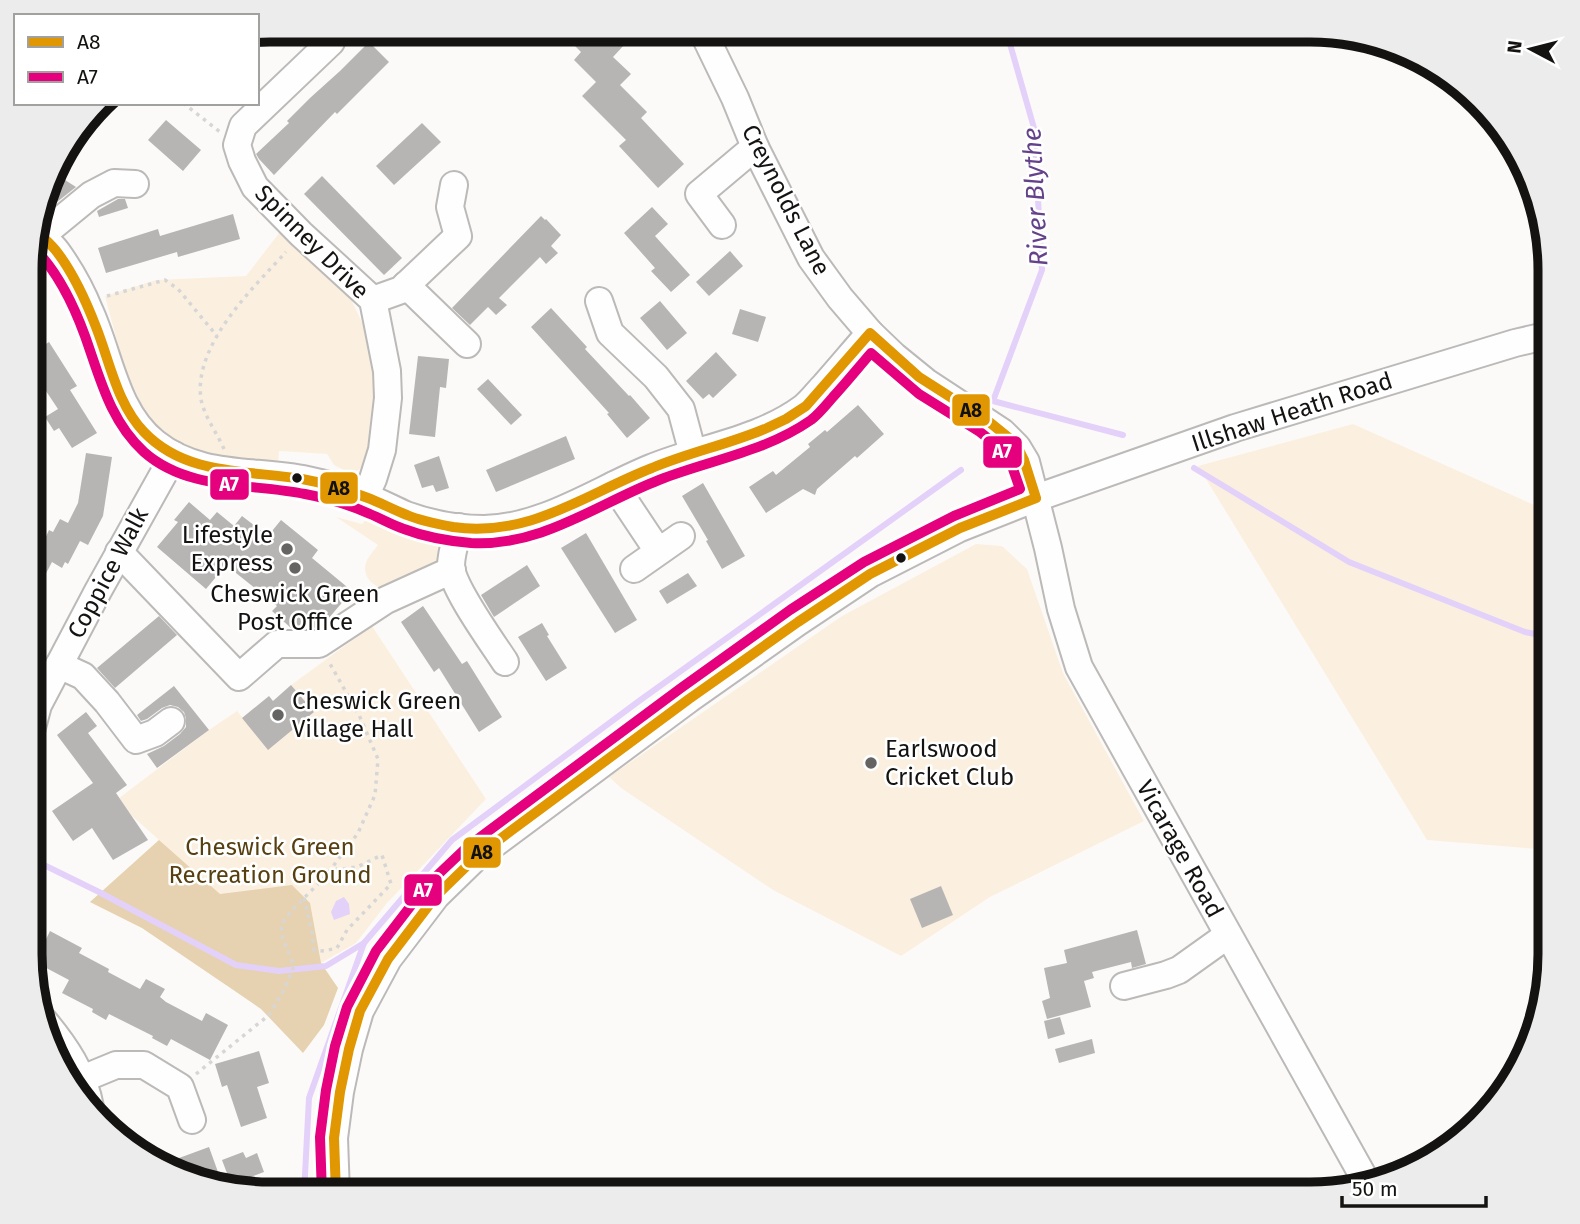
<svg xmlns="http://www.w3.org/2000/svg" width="1580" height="1224" font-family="'Fira Sans',sans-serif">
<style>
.green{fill:#fbf0df}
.forest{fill:#e6d2b0}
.water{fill:#e3d1fa}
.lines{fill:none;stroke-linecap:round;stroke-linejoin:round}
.stream{stroke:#e3d1fa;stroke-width:6}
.building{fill:#b7b5b3}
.minor-casing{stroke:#bbbab8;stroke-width:30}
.path{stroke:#d7d6d6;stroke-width:3.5;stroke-dasharray:3.5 5;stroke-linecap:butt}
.minor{stroke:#fffefe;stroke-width:26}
.bus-1-casing{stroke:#fff;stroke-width:16}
.bus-2-casing{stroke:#fff;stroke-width:16}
.bus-1{stroke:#e09702;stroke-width:10}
.bus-2{stroke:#e5007d;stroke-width:10}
.bus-dot{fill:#141311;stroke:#fff;stroke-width:2.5}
.poi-dot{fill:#656462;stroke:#fff;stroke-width:2.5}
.labels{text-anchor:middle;stroke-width:5;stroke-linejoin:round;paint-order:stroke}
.street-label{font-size:24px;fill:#141311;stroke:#fff}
.poi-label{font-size:24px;fill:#141311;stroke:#fff;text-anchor:start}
.park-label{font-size:24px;fill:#573f10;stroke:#fff}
.water-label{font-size:26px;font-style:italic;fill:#64428a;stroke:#fff}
.rim{fill:none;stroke:#141311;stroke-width:9}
.line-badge{stroke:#fff;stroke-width:2.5}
.badge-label{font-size:19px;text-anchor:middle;font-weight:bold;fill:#fff}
.pale-badge-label{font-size:19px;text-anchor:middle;font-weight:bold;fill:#111}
</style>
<rect width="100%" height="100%" fill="#fcfaf8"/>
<!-- green -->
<g class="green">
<polygon points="283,228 348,293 369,337 377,362 375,441 362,469 349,473 334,465 327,454 279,451 278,463 233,459 201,454 172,440 151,425 124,367 105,296 156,280 246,276"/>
<polygon points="1353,424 1550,512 1550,850 1427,840 1198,466"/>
<path d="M372 513 445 539 442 562 387 589C373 588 360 575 367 560 370 555 374 550 378 545L336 517 362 524Z"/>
<polygon points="976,544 1002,546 1027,569 1063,673 1144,821 990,897 901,956 773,890 621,788 609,777 842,616"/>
<polygon points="372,626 486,799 387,903 356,943 321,963 226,985 142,928 90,902 159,840 131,815 119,798 209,730 237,711 269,749 313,712 291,685"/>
</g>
<!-- forest -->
<polygon class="forest" points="159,840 220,894 292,885 310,903 321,963 338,988 324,1025 303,1053 261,1009 226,985 142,928 90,902"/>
<!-- water -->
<polygon class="water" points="344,897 349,904 350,914 334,920 331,912 336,901"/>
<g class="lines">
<!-- stream -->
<g class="stream">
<polyline points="1006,30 1034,128 1042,270 993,401 1123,435"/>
<polyline points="1194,468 1349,562 1525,632 1550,637"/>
<polyline points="31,861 46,866 99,892 236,965 279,971 326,966 364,943 452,840 639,701 961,470"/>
<polyline points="304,1194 309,1098 364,943"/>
</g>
</g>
<!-- building -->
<g class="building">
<polygon points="559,30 611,30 625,44 613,57 631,74 620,85 647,112 641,118 684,164 658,188 619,146 626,140 582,96 596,82 574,60 581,52"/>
<polygon points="369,42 389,62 337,114 335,112 274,175 259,159 256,154 289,123 287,121 310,98 340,71"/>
<polygon points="166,120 201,150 183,171 148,140"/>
<polygon points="422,123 441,142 394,185 376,166"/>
<polygon points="54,173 76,187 57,202 46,196"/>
<polygon points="322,176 402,258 384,275 304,194"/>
<polygon points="118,199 125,199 128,208 99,217 97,211"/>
<polygon points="652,207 668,224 655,236 690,275 671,292 651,271 655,268 624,233"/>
<polygon points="233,214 240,239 178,257 177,252 106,273 98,248 158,229 160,236"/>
<polygon points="541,216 545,220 546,219 561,235 551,246 558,253 546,264 540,257 499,298 507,305 496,315 488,307 470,325 452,308"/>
<polygon points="730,251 743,266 709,296 696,282"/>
<polygon points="660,301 687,333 667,350 640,318"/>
<polygon points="551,308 587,347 585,349 629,396 630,395 650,418 627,438 607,414 609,413 531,327"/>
<polygon points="740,309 766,317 758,342 732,334"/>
<polygon points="49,342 77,386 70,390 97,433 72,448 59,428 54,431 45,417 58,409 40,382 32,388 32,353"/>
<polygon points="716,352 737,375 713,398 709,394 703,399 686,381"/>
<polygon points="418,356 449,359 446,388 440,387 435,437 409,434"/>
<polygon points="488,379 522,415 511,425 477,389"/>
<polygon points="858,405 884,434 857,458 855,456 817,489 815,495 803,489 766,513 749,487 773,471 776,475 810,447 808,444 825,430 827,432"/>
<polygon points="566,436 575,459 496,492 486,470"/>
<polygon points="86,453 112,457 103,516 88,545 80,541 68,564 65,562 62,568 52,562 31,602 31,551 38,554 49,530 53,532 60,519 68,523 78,503"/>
<polygon points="439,456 449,488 436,492 433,485 422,488 414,465"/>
<polygon points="703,483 745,556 722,569 706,541 708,540 682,496"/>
<polygon points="189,502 210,520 217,512 234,526 242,516 268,536 281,520 318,550 312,558 352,591 328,619 314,628 291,628 272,611 277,606 226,565 206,589 157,547 178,522 174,520"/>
<polygon points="586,533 637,620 615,633 561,548"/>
<polygon points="527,565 540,586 494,617 481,595"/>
<polygon points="688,573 697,586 667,604 659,591"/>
<polygon points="423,606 462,664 467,661 502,717 479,732 439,668 434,672 401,622"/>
<polygon points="159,616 177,635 115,688 97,668"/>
<polygon points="542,623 549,635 547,636 567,668 546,681 518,637"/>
<polygon points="291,685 314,712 268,750 242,718 269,696 273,701"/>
<polygon points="174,686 209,730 157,768 147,754 164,746 180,734 186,727 186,718 184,712 178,707 170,705 162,708 147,719 141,721 137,715"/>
<polygon points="86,712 97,726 88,733 127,785 116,793 148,840 113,860 92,828 73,841 52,811 93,783 57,735"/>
<polygon points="941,886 953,915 922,928 910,899"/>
<polygon points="1137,930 1146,964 1132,968 1131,962 1092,972 1094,978 1084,981 1091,1007 1047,1019 1042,1001 1050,998 1044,968 1067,963 1064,950"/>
<polygon points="50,931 82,948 79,953 109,969 108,972 140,989 146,979 165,989 160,997 166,1002 202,1021 206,1013 228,1025 210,1060 171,1039 167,1046 152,1038 153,1036 109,1014 106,1020 92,1012 93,1009 62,993 69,980 35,962"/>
<polygon points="1060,1017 1065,1034 1048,1039 1044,1021"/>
<polygon points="1092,1039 1095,1053 1059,1063 1055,1049"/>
<polygon points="259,1051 269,1083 257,1087 267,1118 241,1127 227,1085 222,1087 215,1064"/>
<polygon points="209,1147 218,1172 196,1180 178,1176 160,1165"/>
<polygon points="243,1152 246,1158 257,1153 264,1172 231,1184 222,1160"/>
</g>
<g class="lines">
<!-- minor casing -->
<g class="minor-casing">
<g id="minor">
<polyline points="318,30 331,42 243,126 237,145 242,161 255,187 301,234 373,300 387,371 388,398 382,450 373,479 365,497"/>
<polyline points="702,30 735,98 755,147 811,258 840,298 870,333 894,356 926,382 1002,432 1017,447 1026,462 1048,548 1061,609 1079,667 1367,1183"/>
<polyline points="722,225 699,194 755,147"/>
<path d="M35 229C42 237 51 244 57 252 70 270 82 292 90 312 110 356 115 411 155 443 200 479 255 469 307 480 326 484 344 489 363 496 378 501 392 509 406 515 431 524 458 529 484 529 544 528 597 490 651 468 702 447 758 441 803 408 811 402 818 392 825 385 840 368 855 350 870 333"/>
<polyline points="41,236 91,195 114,183 135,184"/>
<polyline points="406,285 467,344"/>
<polyline points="373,300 401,290 458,236 450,207 454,185"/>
<polyline points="599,301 610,333 656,377 681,409 693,454"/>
<polyline points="614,485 658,551"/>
<path d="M459 527C456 539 451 553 451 566 452 587 492 642 505 662"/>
<polyline points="119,552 239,677 277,644 319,644 386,600 452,570"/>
<polyline points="634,569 681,536"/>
<polyline points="59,665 83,676 107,702 136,740 155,733 171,721"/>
<polyline points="31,731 38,705 98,591 174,455"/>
<polyline points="1124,986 1166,975 1179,970 1228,935"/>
<path d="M44 1021C65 1046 84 1074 90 1107"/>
<polyline points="82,1079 116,1065 144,1065 180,1087 192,1120"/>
<polyline points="336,1194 334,1138 340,1092 349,1049 360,1011 388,959 436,896 475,858 689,699 798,622 870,574 960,528 1036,498 1235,428 1515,343 1550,335"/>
</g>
</g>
<!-- path -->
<g class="path">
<polyline points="183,103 220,132"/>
<polyline points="107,296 165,280 178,289 217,336"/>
<path d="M224 449C217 433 204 416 201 399 193 345 253 288 286 252"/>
<polyline points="304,898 312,932 314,950 324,951 337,948 347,930 391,884 382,855 357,867 337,870 333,866"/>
<polyline points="196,1074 269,1015 284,990 294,966 283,939 281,925 291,911 325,877 358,833 375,795 378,759 359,715 329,662"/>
</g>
<!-- minor -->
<use href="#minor" class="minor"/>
<!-- bus-1 casing -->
<g class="bus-1-casing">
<path id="bus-1" d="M35 229C42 237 51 244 57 252 74 274 86 301 96 327 110 362 117 404 144 432 186 476 247 470 302 479 325 483 347 490 368 498 381 503 394 510 407 515 421 521 437 524 453 527 530 538 585 494 652 468 690 452 730 444 767 428L786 419 806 406 870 333 919 377 988 421 1009 438 1018 448 1024 460 1036 498 960 528 870 574 798 622 689 699 512 830 475 858 436 896 388 959 360 1011 349 1049 340 1092 334 1138 336 1194"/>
</g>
<!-- bus-2 casing -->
<g class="bus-2-casing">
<path id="bus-2" d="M32 246C57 270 73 303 85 336 100 378 110 421 144 452 188 491 251 483 305 494 327 498 350 505 370 514 382 519 392 525 404 529 425 537 448 541 471 543 541 547 597 504 659 480 710 460 765 452 811 420 819 414 826 405 833 397 846 383 858 368 871 353L919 394 980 432 1000 448 1012 466 1020 489 954 516 864 562 790 610 681 688 467 847 426 886 376 951 347 1007 335 1046 326 1090 320 1137 322 1194"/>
</g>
<!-- bus-1 -->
<use href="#bus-1" class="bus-1"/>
<!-- bus-2 -->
<use href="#bus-2" class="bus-2"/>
</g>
<!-- markers -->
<g class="bus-dot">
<circle cx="297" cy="478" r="6"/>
<circle cx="901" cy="558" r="6"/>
</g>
<g class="poi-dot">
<circle cx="287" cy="549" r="7"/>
<circle cx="295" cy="568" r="7"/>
<circle cx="278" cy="715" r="7"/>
<circle cx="871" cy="763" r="7"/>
</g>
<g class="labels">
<!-- street labels -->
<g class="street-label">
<text transform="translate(786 200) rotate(63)" y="8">Creynolds Lane</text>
<text transform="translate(312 242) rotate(45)" y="8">Spinney Drive</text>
<text transform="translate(1292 412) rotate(-18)" y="8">Illshaw Heath Road</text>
<text transform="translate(108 573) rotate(-62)" y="8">Coppice Walk</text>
<text transform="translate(1180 849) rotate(61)" y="8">Vicarage Road</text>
</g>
<!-- poi labels -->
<g class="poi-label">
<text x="273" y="543" text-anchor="end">Lifestyle<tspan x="273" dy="28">Express</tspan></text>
<text x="295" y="602" text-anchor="middle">Cheswick Green<tspan x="295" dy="28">Post Office</tspan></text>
<text x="292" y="709">Cheswick Green<tspan x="292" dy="28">Village Hall</tspan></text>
<text x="885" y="757">Earlswood<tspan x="885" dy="28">Cricket Club</tspan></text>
</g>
<!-- park labels -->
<g class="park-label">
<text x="270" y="855">Cheswick Green<tspan x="270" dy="28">Recreation Ground</tspan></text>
</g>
<!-- water labels -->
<g class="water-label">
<text transform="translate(1035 197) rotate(-93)" y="9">River Blythe</text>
</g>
</g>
<!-- crop -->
<path d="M0 0H1580V1224H0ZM270 42H1310A228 228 0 0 1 1538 270V954A228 228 0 0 1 1310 1182H270A228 228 0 0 1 42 954V270A228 228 0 0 1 270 42Z" fill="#ececec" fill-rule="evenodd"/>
<path class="rim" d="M270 42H1310A228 228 0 0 1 1538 270V954A228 228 0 0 1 1310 1182H270A228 228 0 0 1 42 954V270A228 228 0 0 1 270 42Z"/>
<g class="line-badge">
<rect x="951" y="393" width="40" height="34" rx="7" fill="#e09702"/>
<rect x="982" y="435" width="41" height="34" rx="7" fill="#e5007d"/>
<rect x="209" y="468" width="41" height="33" rx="7" fill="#e5007d"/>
<rect x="319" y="471" width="40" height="34" rx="7" fill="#e09702"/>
<rect x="462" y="836" width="40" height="33" rx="7" fill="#e09702"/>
<rect x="403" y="873" width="40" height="34" rx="7" fill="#e5007d"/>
</g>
<g class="badge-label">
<text x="1002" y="458">A7</text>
<text x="229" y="491">A7</text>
<text x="423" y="897">A7</text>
</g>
<g class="pale-badge-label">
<text x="971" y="417">A8</text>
<text x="339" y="495">A8</text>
<text x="482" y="859">A8</text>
</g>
<!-- legend -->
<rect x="14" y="14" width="245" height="91" fill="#ffffff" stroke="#a1a1a0" stroke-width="2"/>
<rect x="28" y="37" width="35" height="10" fill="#e09702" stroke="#a1a1a0" stroke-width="2"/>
<text x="77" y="49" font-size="21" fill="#141311">A8</text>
<rect x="28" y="72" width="35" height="10" fill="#e5007d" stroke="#a1a1a0" stroke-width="2"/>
<text x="77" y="84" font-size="21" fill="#141311">A7</text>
<!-- north arrow -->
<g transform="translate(1531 49) rotate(277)" stroke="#ffffff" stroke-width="5" paint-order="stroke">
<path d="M0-5L12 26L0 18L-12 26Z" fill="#141311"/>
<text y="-10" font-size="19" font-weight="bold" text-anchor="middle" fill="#141311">N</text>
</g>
<!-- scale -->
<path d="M1342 1196v10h144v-10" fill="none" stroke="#141311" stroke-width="3.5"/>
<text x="1352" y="1196" font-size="21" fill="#141311" stroke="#ffffff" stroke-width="5" paint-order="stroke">50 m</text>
</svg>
